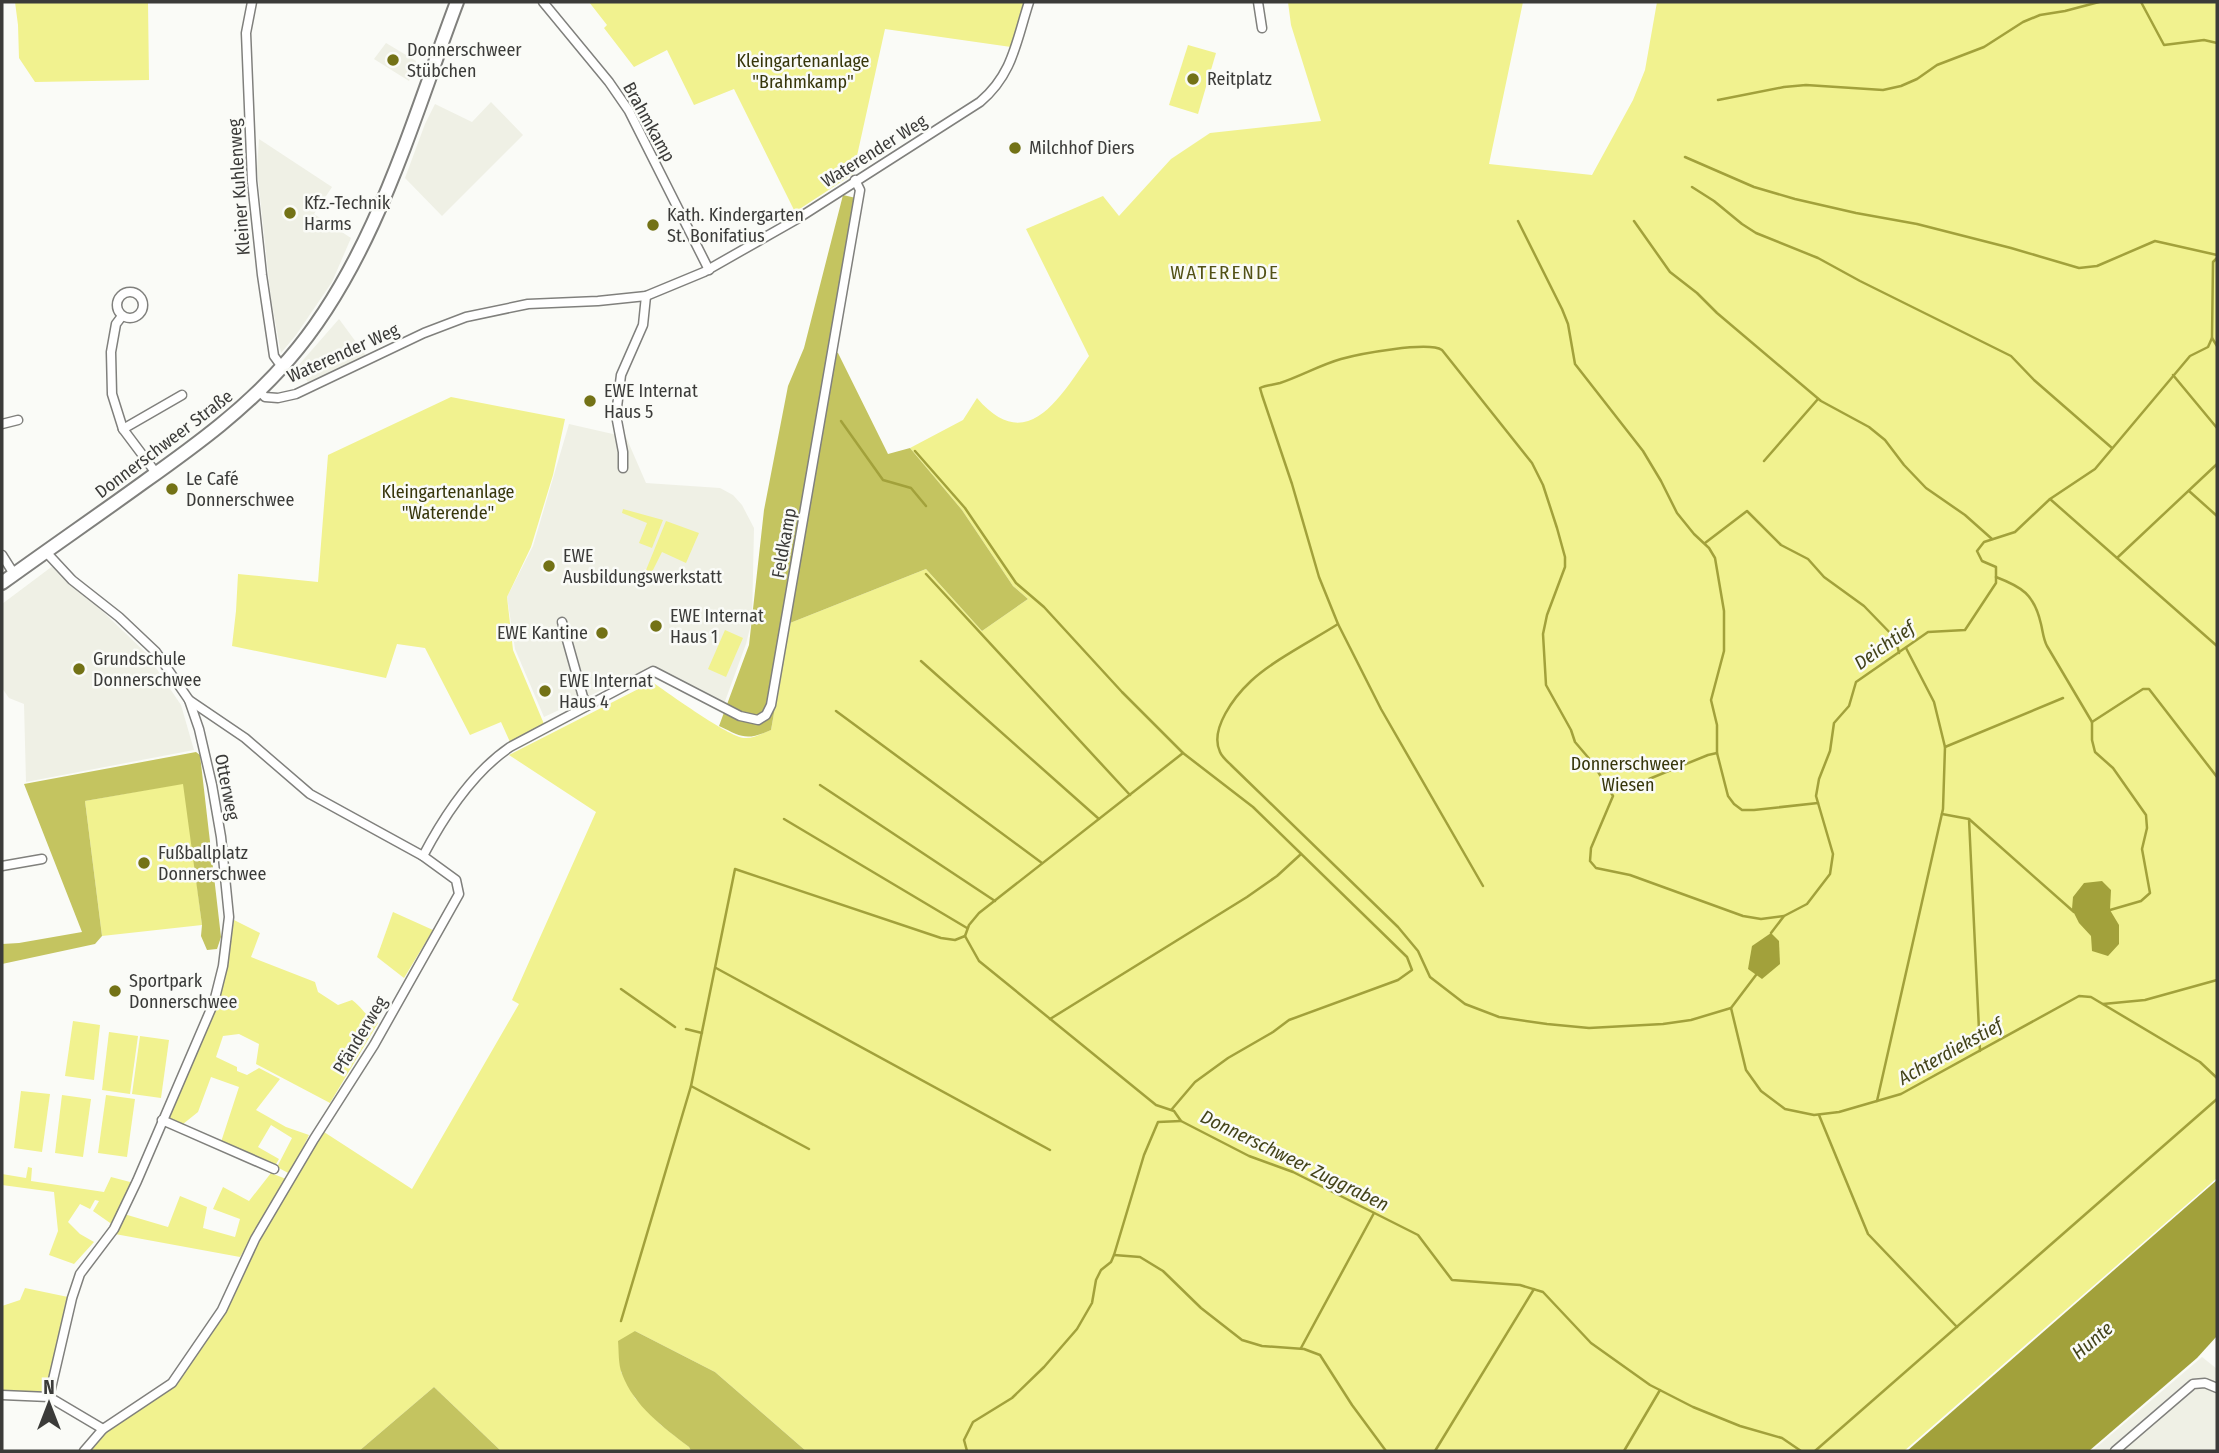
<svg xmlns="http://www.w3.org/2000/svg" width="2219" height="1453" font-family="'Fira Sans Condensed',sans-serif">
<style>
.built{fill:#eff0e5}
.green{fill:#f1f28f}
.forest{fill:#c4c460}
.water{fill:#a2a13b}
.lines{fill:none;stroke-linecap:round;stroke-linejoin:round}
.stream{stroke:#a2a13b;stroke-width:2.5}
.street-casing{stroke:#80807d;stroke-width:11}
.secondary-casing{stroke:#80807d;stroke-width:16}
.street{stroke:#fff;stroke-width:8}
.secondary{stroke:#fff;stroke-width:12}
.poi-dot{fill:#737216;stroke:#fafbf7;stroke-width:2.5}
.labels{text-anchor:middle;stroke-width:5;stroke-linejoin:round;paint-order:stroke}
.poi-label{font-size:18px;fill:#3b3b39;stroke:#fafbf7;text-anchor:start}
.park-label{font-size:18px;fill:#37360b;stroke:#fafbf7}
.street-label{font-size:18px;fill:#3b3b39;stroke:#fafbf7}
.neighbourhood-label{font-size:19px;letter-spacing:2px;fill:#525115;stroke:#fafbf7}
.water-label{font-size:19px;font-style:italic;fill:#434319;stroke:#fafbf7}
</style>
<rect width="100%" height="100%" fill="#fafbf7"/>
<!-- built -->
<g class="built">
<polygon points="386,43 416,61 409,81 374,59"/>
<polygon points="491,102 523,135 442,216 405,178 425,124 435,104 472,122"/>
<polygon points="259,139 332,187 314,214 351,238 332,282 296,335 281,353 271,299 257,169"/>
<polygon points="339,319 367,357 308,382 297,367"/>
<polygon points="569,424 626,437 646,483 720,488 733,495 742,505 754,528 752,620 746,644 724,704 657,668 615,684 544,717 515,649 507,597 533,546"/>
<polygon points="54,565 146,653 181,705 194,750 26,782 24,704 9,698 2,688 2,604"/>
<polygon points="2202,1357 2217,1369 2217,1451 2092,1451"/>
</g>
<!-- green -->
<g class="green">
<polygon points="15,2 148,2 149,80 35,82 19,58 18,25"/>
<polygon points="589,2 1025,2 1011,47 885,29 853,174 795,212 734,89 694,105 667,50 634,67 604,28 607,25"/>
<path d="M1288 2H1523L1489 164 1592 175 1633 100 1645 70 1657 2H2217V1178L1904 1451H806L715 1372 635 1331 621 1372 635 1398 661 1425 689 1447 691 1451H501L434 1387 359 1451H90L110 1429 176 1384 228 1308 257 1239 324 1132 412 1189 519 1004 512 1000 596 812 509 755 652 682C670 694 727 736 744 738 753 739 763 733 771 730L790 623 926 569 982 631 1028 599 1013 586 962 510 910 448 963 420 977 398C1027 457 1060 397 1089 356L1026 229 1103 196 1119 216 1171 159 1210 133 1321 121 1291 25Z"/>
<polygon points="1188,45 1216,53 1198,114 1169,105"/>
<polygon points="451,397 565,419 553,475 531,547 507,597 513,650 544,724 510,742 501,722 470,735 425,648 397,644 386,678 232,646 236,611 238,574 318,582 328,455"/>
<polygon points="623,509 663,520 652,548 639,543 647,523 622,513"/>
<polygon points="666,521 699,533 686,563 662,552 652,572 646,570"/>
<polygon points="725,630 743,638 726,677 708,669"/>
<polygon points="184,783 202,925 102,936 85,801"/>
<polygon points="393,912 433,930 404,978 377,957"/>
<path d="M234 920 260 933 251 957 315 982 318 992 338 1005 352 1000C364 1009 364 1015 378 1023L330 1103 256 1064 259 1044 239 1034 223 1036 216 1057 237 1067V1071L247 1075 259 1068 280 1079 256 1110 286 1127 309 1135 290 1174 277 1167 292 1138 271 1125 258 1147 279 1159 275 1166 221 1142 239 1087 211 1077 198 1112 183 1124 167 1118 221 991Z"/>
<polygon points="73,1021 100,1025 94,1080 65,1076"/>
<polygon points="109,1032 138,1036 130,1094 102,1090"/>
<polygon points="140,1036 169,1040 161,1098 132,1094"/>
<polygon points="21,1091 50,1094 42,1152 14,1148"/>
<polygon points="62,1095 91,1099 83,1157 55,1153"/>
<polygon points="106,1095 135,1099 127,1157 98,1153"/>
<polygon points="28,1167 32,1168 31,1181 104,1192 111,1177 134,1183 113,1225 93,1211 99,1201 95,1200 90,1209 80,1204 68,1222 80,1234 94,1242 74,1264 49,1255 58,1231 54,1192 2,1185 2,1174 26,1178"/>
<polygon points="271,1173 286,1179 240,1257 115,1234 124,1214 168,1227 180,1196 207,1207 203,1228 235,1237 240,1219 213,1209 223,1187 249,1201"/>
<polygon points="25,1288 68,1297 46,1393 2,1392 2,1306 20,1300"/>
</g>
<!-- forest -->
<g class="forest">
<path d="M843 195 856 198 831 351 838 353 888 454 910 448 962 510 1013 586 1028 599 982 631 926 569 790 623 771 730C746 741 742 737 719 726L749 645 764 510 788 386 804 348Z"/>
<polygon points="196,752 200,755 221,937 217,949 207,950 201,936 202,925 183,784 85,801 102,936 95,944 2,964 2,944 19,943 82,932 24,784"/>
<path d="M635 1331 715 1372 806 1451H691L689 1447C663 1427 634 1406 622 1374 618 1364 619 1351 618 1341Z"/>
<polygon points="434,1387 501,1451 359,1451"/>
</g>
<!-- water -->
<g class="water">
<polygon points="2102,881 2111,890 2110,910 2119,925 2119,944 2108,956 2092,951 2091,936 2079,923 2072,909 2073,897 2084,883"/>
<polygon points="1771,933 1779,941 1780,964 1762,979 1748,969 1752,946"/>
<polygon points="2217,1180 2217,1336 2197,1358 2089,1451 1907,1451"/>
</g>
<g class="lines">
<!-- stream -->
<g class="stream">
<polyline points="2141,2 2164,45 2204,40 2217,43"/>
<polyline points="1718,100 1784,87 1806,85 1883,90 1901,86 1917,79 1937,65 1984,47 2023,22 2040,15 2065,11 2099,2"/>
<polyline points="1685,157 1754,187 1795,199 1856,213 1917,224 2011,248 2079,268 2097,266 2155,241 2217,255"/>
<polyline points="1692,187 1714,201 1742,224 1756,233 1818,258 1860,281 2011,356 2034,380 2112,448"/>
<polyline points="1518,221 1562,309 1568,324 1575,364 1643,451 1661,481 1677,513 1694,534 1709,548 1715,558 1724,611 1724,651 1711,700 1717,725 1717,753 1728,796 1734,804 1742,810 1754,810 1818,803"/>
<polyline points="1634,221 1670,272 1697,293 1717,313 1821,401 1869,427 1885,440 1904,465 1926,488 1965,515 1992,539"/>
<polyline points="2212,338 2217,346"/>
<polyline points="2173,375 2217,428"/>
<polyline points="841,421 883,480 911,488 926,506"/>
<polyline points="915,451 965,508 1016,583 1044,607 1122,692 1183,753 1253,807 1407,957 1412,970 1398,980 1289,1020 1273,1032 1228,1058 1195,1082 1172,1109"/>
<polyline points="1764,461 1818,399"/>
<polyline points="2189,491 2217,516"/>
<polyline points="2050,499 2217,646"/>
<polyline points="1705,543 1747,511 1781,545 1808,559 1824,577 1864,606 1896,639 1899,653"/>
<polyline points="2117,558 2217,464"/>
<polyline points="926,574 1130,795"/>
<path d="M1996 577C2022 587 2034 594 2041 624 2043 632 2043 638 2047 646L2092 722V740L2095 752 2113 768 2146 815 2147 828 2142 849 2150 893 2141 901 2110 910"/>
<path d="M1338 624C1313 640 1272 661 1251 681 1235 696 1209 729 1220 752 1222 757 1228 762 1231 765L1398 927 1418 951 1430 977 1465 1004 1499 1017 1547 1024 1589 1028 1663 1024 1691 1020 1731 1008 1756 975"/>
<polyline points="921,661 1099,819"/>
<polyline points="836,711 1042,863"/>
<polyline points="2092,722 2143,689 2149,689 2217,777"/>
<polyline points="1945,747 2063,698"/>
<polyline points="1649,779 1708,755 1717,753"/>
<polyline points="820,785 995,901"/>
<polyline points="1942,814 1969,819 1980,1051"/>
<polyline points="784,819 967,928"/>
<polyline points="1969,819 2074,912"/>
<path d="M1483 886 1381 709 1338 624 1319 577 1292 484 1262 395 1260 388C1266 385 1273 385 1280 383 1301 376 1320 365 1341 359 1359 354 1428 341 1442 350L1532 463 1543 485 1557 528 1565 557V567L1547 615 1543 634 1546 685 1571 730 1575 742 1592 762 1613 796 1591 848 1590 861 1596 868 1630 875 1743 916 1761 919 1784 916"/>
<polyline points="1771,933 1784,916 1807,904 1830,874 1833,854 1816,796 1819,779 1830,751 1834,723 1849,706 1856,682 1928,632 1965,630 1996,583 1996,567 1982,561 1977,551 1984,542 2015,532 2050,499 2095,469 2190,356 2208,347 2212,338 2213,262 2217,258"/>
<polyline points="965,936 969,925 979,913 1183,753"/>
<polyline points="716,968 1050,1150"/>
<polyline points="621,989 675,1027"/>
<polyline points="2103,1004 2145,1000 2217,980"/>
<polyline points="1731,1008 1746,1070 1761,1091 1785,1109 1814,1115 1839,1112 1901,1094 2079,996 2091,997 2200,1062 2217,1078"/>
<polyline points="1050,1019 1247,897 1277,876 1301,854"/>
<polyline points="686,1029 702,1033"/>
<polyline points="691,1086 809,1149"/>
<polyline points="1877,1101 1943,809 1945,747 1934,702 1906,648"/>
<polyline points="1819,1115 1868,1234 1957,1327"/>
<polyline points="1114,1255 1140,1257 1163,1271 1201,1308 1242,1340 1262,1346 1304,1349 1320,1355 1352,1405 1386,1451"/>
<polyline points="621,1321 691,1086 735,869 941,938 955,940 965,936 979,961 1156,1105 1174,1111 1181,1121 1249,1156 1293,1172 1418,1235 1452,1280 1520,1285 1543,1292 1591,1343 1650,1385 1693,1407 1740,1426 1782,1438 1801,1451"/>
<polyline points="1301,1348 1374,1213"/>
<polyline points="967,1451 964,1440 973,1422 1012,1398 1044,1367 1077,1329 1092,1303 1096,1280 1101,1270 1111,1262 1114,1255 1144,1155 1158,1122 1181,1121"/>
<polyline points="1435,1451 1534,1289"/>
<polyline points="1624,1451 1660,1390"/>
<polyline points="1815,1451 2217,1099"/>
</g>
<!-- street casing -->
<g class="street-casing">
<g id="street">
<polyline points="252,2 246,33 252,181 262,275 274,356 282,367"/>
<polyline points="543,2 609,82 629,111 709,270"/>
<polyline points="1258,2 1262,28"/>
<circle cx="130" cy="305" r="13"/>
<polyline points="122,316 116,324 111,352 112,394 123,429 156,473"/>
<path d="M259 391 265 397 278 398 296 394 424 333 466 317 528 304 598 301 646 296 704 272 797 219 980 102C1013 74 1016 42 1029 2"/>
<polyline points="2,424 18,420"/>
<polyline points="123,429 182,395"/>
<polyline points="623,468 623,452 616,415 621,375 643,325 646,296"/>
<polyline points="46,552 72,580 119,617 156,652 189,700 199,729 212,785 221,837 229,917 223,966 214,1002 137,1181 114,1229 80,1274 72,1298 49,1397"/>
<polyline points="2,555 14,574"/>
<polyline points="562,622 583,697 588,705"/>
<path d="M423 856C444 816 472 773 510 747L653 671 740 716 758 720 766 715 771 705 860 190 855 180"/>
<polyline points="2,866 42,859"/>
<polyline points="162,1120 274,1169"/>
<polyline points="2,1395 49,1397 103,1429"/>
<polyline points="84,1451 103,1429 172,1383 222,1310 255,1239 314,1139 374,1045 459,894 456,880 423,856 310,794 245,738 189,700"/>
<polyline points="2115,1451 2193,1384 2205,1383 2217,1388"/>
</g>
</g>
<!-- secondary casing -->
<g class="secondary-casing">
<path id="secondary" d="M2 583C49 549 97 516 144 482 196 445 247 408 289 359 374 261 412 121 457 2"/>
</g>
<!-- street -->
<use href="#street" class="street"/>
<!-- secondary -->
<use href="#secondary" class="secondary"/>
</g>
<!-- markers -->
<g class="poi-dot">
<circle cx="393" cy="60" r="7"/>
<circle cx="1193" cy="79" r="7"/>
<circle cx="1015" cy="148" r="7"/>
<circle cx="290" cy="213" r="7"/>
<circle cx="653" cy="225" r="7"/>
<circle cx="590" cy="401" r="7"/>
<circle cx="172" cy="489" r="7"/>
<circle cx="549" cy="566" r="7"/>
<circle cx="656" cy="626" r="7"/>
<circle cx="602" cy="633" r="7"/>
<circle cx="79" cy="669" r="7"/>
<circle cx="545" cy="691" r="7"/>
<circle cx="144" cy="863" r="7"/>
<circle cx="115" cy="991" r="7"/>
</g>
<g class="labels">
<!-- poi labels -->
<g class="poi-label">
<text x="407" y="56">Donnerschweer<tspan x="407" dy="21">Stübchen</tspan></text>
<text x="1207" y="85">Reitplatz</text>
<text x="1029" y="154">Milchhof Diers</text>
<text x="304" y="209">Kfz.-Technik<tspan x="304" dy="21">Harms</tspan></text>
<text x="667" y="221">Kath. Kindergarten<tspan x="667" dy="21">St. Bonifatius</tspan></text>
<text x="604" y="397">EWE Internat<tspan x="604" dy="21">Haus 5</tspan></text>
<text x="186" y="485">Le Café<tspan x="186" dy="21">Donnerschwee</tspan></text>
<text x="563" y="562">EWE<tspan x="563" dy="21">Ausbildungswerkstatt</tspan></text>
<text x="670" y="622">EWE Internat<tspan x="670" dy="21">Haus 1</tspan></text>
<text x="588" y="639" text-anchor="end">EWE Kantine</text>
<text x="93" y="665">Grundschule<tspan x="93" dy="21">Donnerschwee</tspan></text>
<text x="559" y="687">EWE Internat<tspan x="559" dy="21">Haus 4</tspan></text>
<text x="158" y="859">Fußballplatz<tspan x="158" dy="21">Donnerschwee</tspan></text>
<text x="129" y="987">Sportpark<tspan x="129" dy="21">Donnerschwee</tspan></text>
</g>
<!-- park labels -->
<g class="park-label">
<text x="803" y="67">Kleingartenanlage<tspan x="803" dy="21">"Brahmkamp"</tspan></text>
<text x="448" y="498">Kleingartenanlage<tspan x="448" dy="21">"Waterende"</tspan></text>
<text x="1628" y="770">Donnerschweer<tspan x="1628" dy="21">Wiesen</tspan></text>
</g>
<!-- street labels -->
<g class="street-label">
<text transform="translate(649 122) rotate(61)" y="6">Brahmkamp</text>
<text transform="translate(874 151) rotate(-32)" y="6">Waterender Weg</text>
<text transform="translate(239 187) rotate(-94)" y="6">Kleiner Kuhlenweg</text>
<text transform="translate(343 353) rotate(-24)" y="6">Waterender Weg</text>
<text transform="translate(164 444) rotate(-37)" y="6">Donnerschweer Straße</text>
<text transform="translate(784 543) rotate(-80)" y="6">Feldkamp</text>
<text transform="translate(227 787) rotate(79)" y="6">Otterweg</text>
<text transform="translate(360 1035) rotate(-59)" y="6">Pfänderweg</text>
</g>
<!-- neighbourhood labels -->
<g class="neighbourhood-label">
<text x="1225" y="279">WATERENDE</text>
</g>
<!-- water labels -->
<g class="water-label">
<text transform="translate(1884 645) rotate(-35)" y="7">Deichtief</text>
<text transform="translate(1950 1051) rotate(-29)" y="7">Achterdiekstief</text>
<text transform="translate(1295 1160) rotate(26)" y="7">Donnerschweer Zuggraben</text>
<text transform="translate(2092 1340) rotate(-40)" y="7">Hunte</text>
</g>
</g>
<!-- border -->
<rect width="2219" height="1453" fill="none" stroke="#3b3b39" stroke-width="7"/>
<!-- north arrow -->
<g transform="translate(49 1404)" stroke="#fafbf7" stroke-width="5" paint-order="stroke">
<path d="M0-5L12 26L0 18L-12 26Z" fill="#3b3b39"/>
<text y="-10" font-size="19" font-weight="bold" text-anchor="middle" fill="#3b3b39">N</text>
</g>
</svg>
